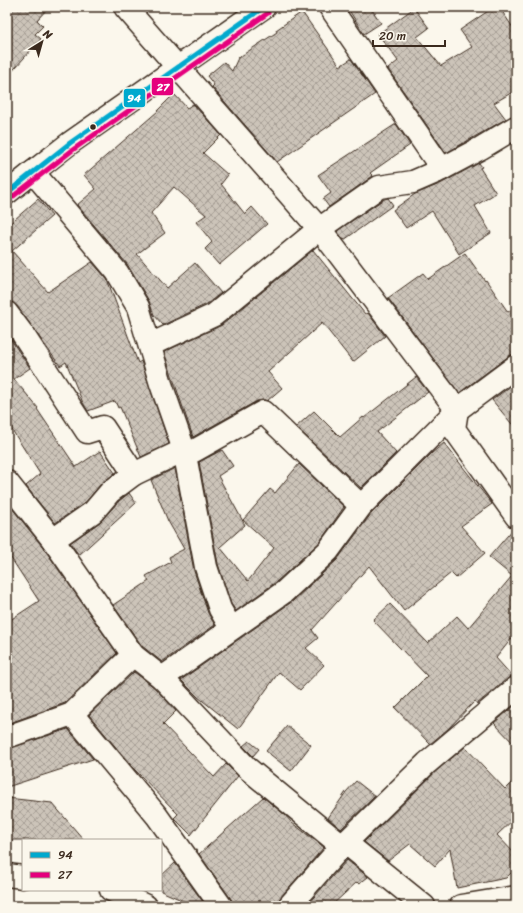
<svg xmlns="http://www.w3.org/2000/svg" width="523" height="913" font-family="Sriracha,sans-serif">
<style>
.building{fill:url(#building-cross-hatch);stroke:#3b2a1e}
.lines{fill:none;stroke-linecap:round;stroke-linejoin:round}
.minor-casing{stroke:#3b2a1e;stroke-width:25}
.highway-casing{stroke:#3b2a1e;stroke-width:25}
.minor{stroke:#fbf7ec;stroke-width:22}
.highway{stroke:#fbf7ec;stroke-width:22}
.bus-1-casing{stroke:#fbf7ec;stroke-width:8}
.bus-2-casing{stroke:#fbf7ec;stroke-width:8}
.bus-1{stroke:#00a9ce;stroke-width:5}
.bus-2{stroke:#e5007d;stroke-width:5}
.bus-dot{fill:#3b2a1e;stroke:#fbf7ec;stroke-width:1.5}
.line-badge{stroke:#fbf7ec;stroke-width:1.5}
.badge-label{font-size:11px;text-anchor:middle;font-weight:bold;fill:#fff}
</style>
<defs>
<pattern id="building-cross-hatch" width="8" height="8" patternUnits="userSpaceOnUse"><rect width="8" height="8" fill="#ccc4b9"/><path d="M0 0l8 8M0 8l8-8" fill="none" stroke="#a79f96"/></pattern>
</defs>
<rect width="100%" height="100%" fill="#fbf7ec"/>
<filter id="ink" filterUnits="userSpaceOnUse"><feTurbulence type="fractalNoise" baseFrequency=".025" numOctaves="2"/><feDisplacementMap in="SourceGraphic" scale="8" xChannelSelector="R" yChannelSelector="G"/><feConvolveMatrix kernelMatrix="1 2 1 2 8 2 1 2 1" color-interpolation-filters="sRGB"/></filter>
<g filter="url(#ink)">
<!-- building -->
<g class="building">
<polygon points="7,7 49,7 37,20 43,26 35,34 41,39 7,77"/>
<polygon points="347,7 370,7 381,23 364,34"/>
<polygon points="494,7 499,7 516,32 516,90 494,103 506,119 446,153 388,69 398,61 378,34 414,8 429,28 417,37 441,66 472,47 460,30"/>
<polygon points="302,12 340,66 351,59 375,94 277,162 212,87 214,85 207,76 224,62 232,71 238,58 277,32 276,30"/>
<polygon points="174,94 187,108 193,104 221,135 203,153 228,175 221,184 245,214 252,207 267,224 219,265 205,249 212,242 196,222 206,215 174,187 151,213 165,233 137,254 167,288 195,263 221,293 207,304 163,325 154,315 149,301 127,264 77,205 96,189 84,175 158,111 157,111"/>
<polygon points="396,124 410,145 370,173 373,176 329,207 323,199 331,193 318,175"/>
<polygon points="479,163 482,167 480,168 496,193 475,206 491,233 459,254 432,211 406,228 393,210 415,194 442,183"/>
<polygon points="388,198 393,205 344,240 337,231 384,199"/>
<polygon points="38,199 52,216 12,251 48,292 92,262 107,279 138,363 141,361 169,444 141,457 120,407 118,408 115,401 88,411 83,403 66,362 60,366 17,306 12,302 7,301 7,226"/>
<polygon points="313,250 365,314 368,313 385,336 353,362 322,323 268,372 282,388 267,401 264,400 257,401 193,437 164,352 222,325"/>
<polygon points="465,253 485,281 486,280 508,312 516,307 516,354 509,356 459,393 388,298 423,273 428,279"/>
<polygon points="7,334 30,368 14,379 38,408 37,409 76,467 100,451 115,473 101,484 85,503 55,523 26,486 40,474 7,422"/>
<polygon points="416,377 428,392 377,432 396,453 361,488 296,427 314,411 340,437 363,417 364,418"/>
<polygon points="516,382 516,429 492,400"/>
<polygon points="444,443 492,504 461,526 485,553 456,578 451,573 404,611 369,566 312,630 318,638 306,648 324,665 300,690 279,672 238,729 198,697 181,680 293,601 337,560 371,514 432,453"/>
<polygon points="222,450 233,466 218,476 245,525 220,547 248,581 274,548 243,520 270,489 275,493 299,464 344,507 319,543 276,582 236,611 231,604 218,564 199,462"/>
<polygon points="175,468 194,571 208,613 215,625 162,662 142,646 113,605 149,581 146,576 171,562 169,557 184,549 168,521 151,480"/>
<polygon points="129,493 136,503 79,555 70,543 100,522 119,501"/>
<polygon points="7,502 43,547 117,653 65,703 7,724 7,622 39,601 7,552"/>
<polygon points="514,528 516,528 516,633 496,658 512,676 508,678 477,704 475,701 448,729 430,744 395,708 427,676 373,620 390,604 428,643 457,616 468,628 512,576 489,557"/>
<polygon points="134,672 154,687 176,711 163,724 214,777 226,764 238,776 191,835 174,818 178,814 134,769 89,715"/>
<polygon points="516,704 516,746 494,723"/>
<polygon points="287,726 311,745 291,771 266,751"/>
<polygon points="68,729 93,759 7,787 7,749"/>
<polygon points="249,741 259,749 253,756 243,746"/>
<polygon points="465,747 505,789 516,778 516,817 497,835 516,855 516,868 506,878 457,888 450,849 435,866 410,844 388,861 364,842 435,772"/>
<polygon points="356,781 375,796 341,829 328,818 346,792"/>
<polygon points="263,797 285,815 292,823 324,847 280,898 277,906 233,906 231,899 199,854"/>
<polygon points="7,798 52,803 84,840 7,840"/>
<polygon points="347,860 368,877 359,884 357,882 331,906 306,906"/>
<polygon points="175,863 206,906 195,906 161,891 161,876"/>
</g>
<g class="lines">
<!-- minor casing -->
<g class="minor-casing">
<g id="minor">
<polyline points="125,7 323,233 457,410 454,429 516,516"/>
<polyline points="330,7 442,169"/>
<polyline points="33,172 117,272 138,307 161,384 184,450 206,567 220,609 231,628"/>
<polyline points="7,313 22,333 87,432 103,427 134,474"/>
<polyline points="150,345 214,315 319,229 379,187 413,182 436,172 481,148 516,127"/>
<polyline points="7,482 53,540 133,655 162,678 247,768 342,846"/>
<polyline points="53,540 93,512 110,492 134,474 184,450 194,451 263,412 361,506"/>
<polyline points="162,678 284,592 328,551 361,506 457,410 516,366"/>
<polyline points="72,714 157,816 221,906"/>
<polyline points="7,737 72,714 133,655"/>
<polyline points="346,843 424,906"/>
<polyline points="7,875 23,877"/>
<polyline points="111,890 146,906"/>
<polyline points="289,906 342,846 427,763 516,688"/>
<polyline points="461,906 516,897"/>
</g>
</g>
<!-- highway casing -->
<g class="highway-casing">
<polyline id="highway" points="7,193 33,172 70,143 264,7"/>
</g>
<!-- minor -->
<use href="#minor" class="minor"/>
<!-- highway -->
<use href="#highway" class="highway"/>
<!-- bus-1 casing -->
<g class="bus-1-casing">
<polyline id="bus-1" points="7,193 70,143 264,7"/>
</g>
<!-- bus-2 casing -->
<g class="bus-2-casing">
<polyline id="bus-2" points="11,198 74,149 268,13"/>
</g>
<!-- bus-1 -->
<use href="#bus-1" class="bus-1"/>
<!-- bus-2 -->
<use href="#bus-2" class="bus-2"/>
</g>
</g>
<!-- markers -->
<circle class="bus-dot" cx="93" cy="127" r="3.5"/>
<g class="line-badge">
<rect x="151" y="77" width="23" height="19" rx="4" fill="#e5007d"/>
<rect x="123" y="88" width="23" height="20" rx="4" fill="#00a9ce"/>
</g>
<g class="badge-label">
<text x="163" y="91">27</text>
<text x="134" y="102">94</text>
</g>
<!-- margin -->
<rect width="523" height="913" fill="none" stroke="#fbf7ec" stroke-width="24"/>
<rect x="12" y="12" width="499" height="889" fill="none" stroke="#3b2a1e" stroke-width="1.5" filter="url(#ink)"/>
<!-- legend -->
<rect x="22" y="839" width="140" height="52" fill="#fbf7ec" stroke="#aea59a"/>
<rect x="30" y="852" width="20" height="6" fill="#00a9ce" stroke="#aea59a"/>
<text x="58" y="859" font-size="12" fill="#3b2a1e">94</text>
<rect x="30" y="872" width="20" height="6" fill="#e5007d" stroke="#aea59a"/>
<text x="58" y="879" font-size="12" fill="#3b2a1e">27</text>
<!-- north arrow -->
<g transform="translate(42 42) rotate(37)" stroke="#fbf7ec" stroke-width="3" paint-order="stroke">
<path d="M0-3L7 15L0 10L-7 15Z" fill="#3b2a1e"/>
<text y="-6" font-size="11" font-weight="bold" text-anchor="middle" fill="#3b2a1e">N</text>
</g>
<!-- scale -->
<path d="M373 40v6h72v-6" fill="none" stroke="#3b2a1e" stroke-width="2"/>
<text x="379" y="40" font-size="12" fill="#3b2a1e" stroke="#fbf7ec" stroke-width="3" paint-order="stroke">20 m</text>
</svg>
